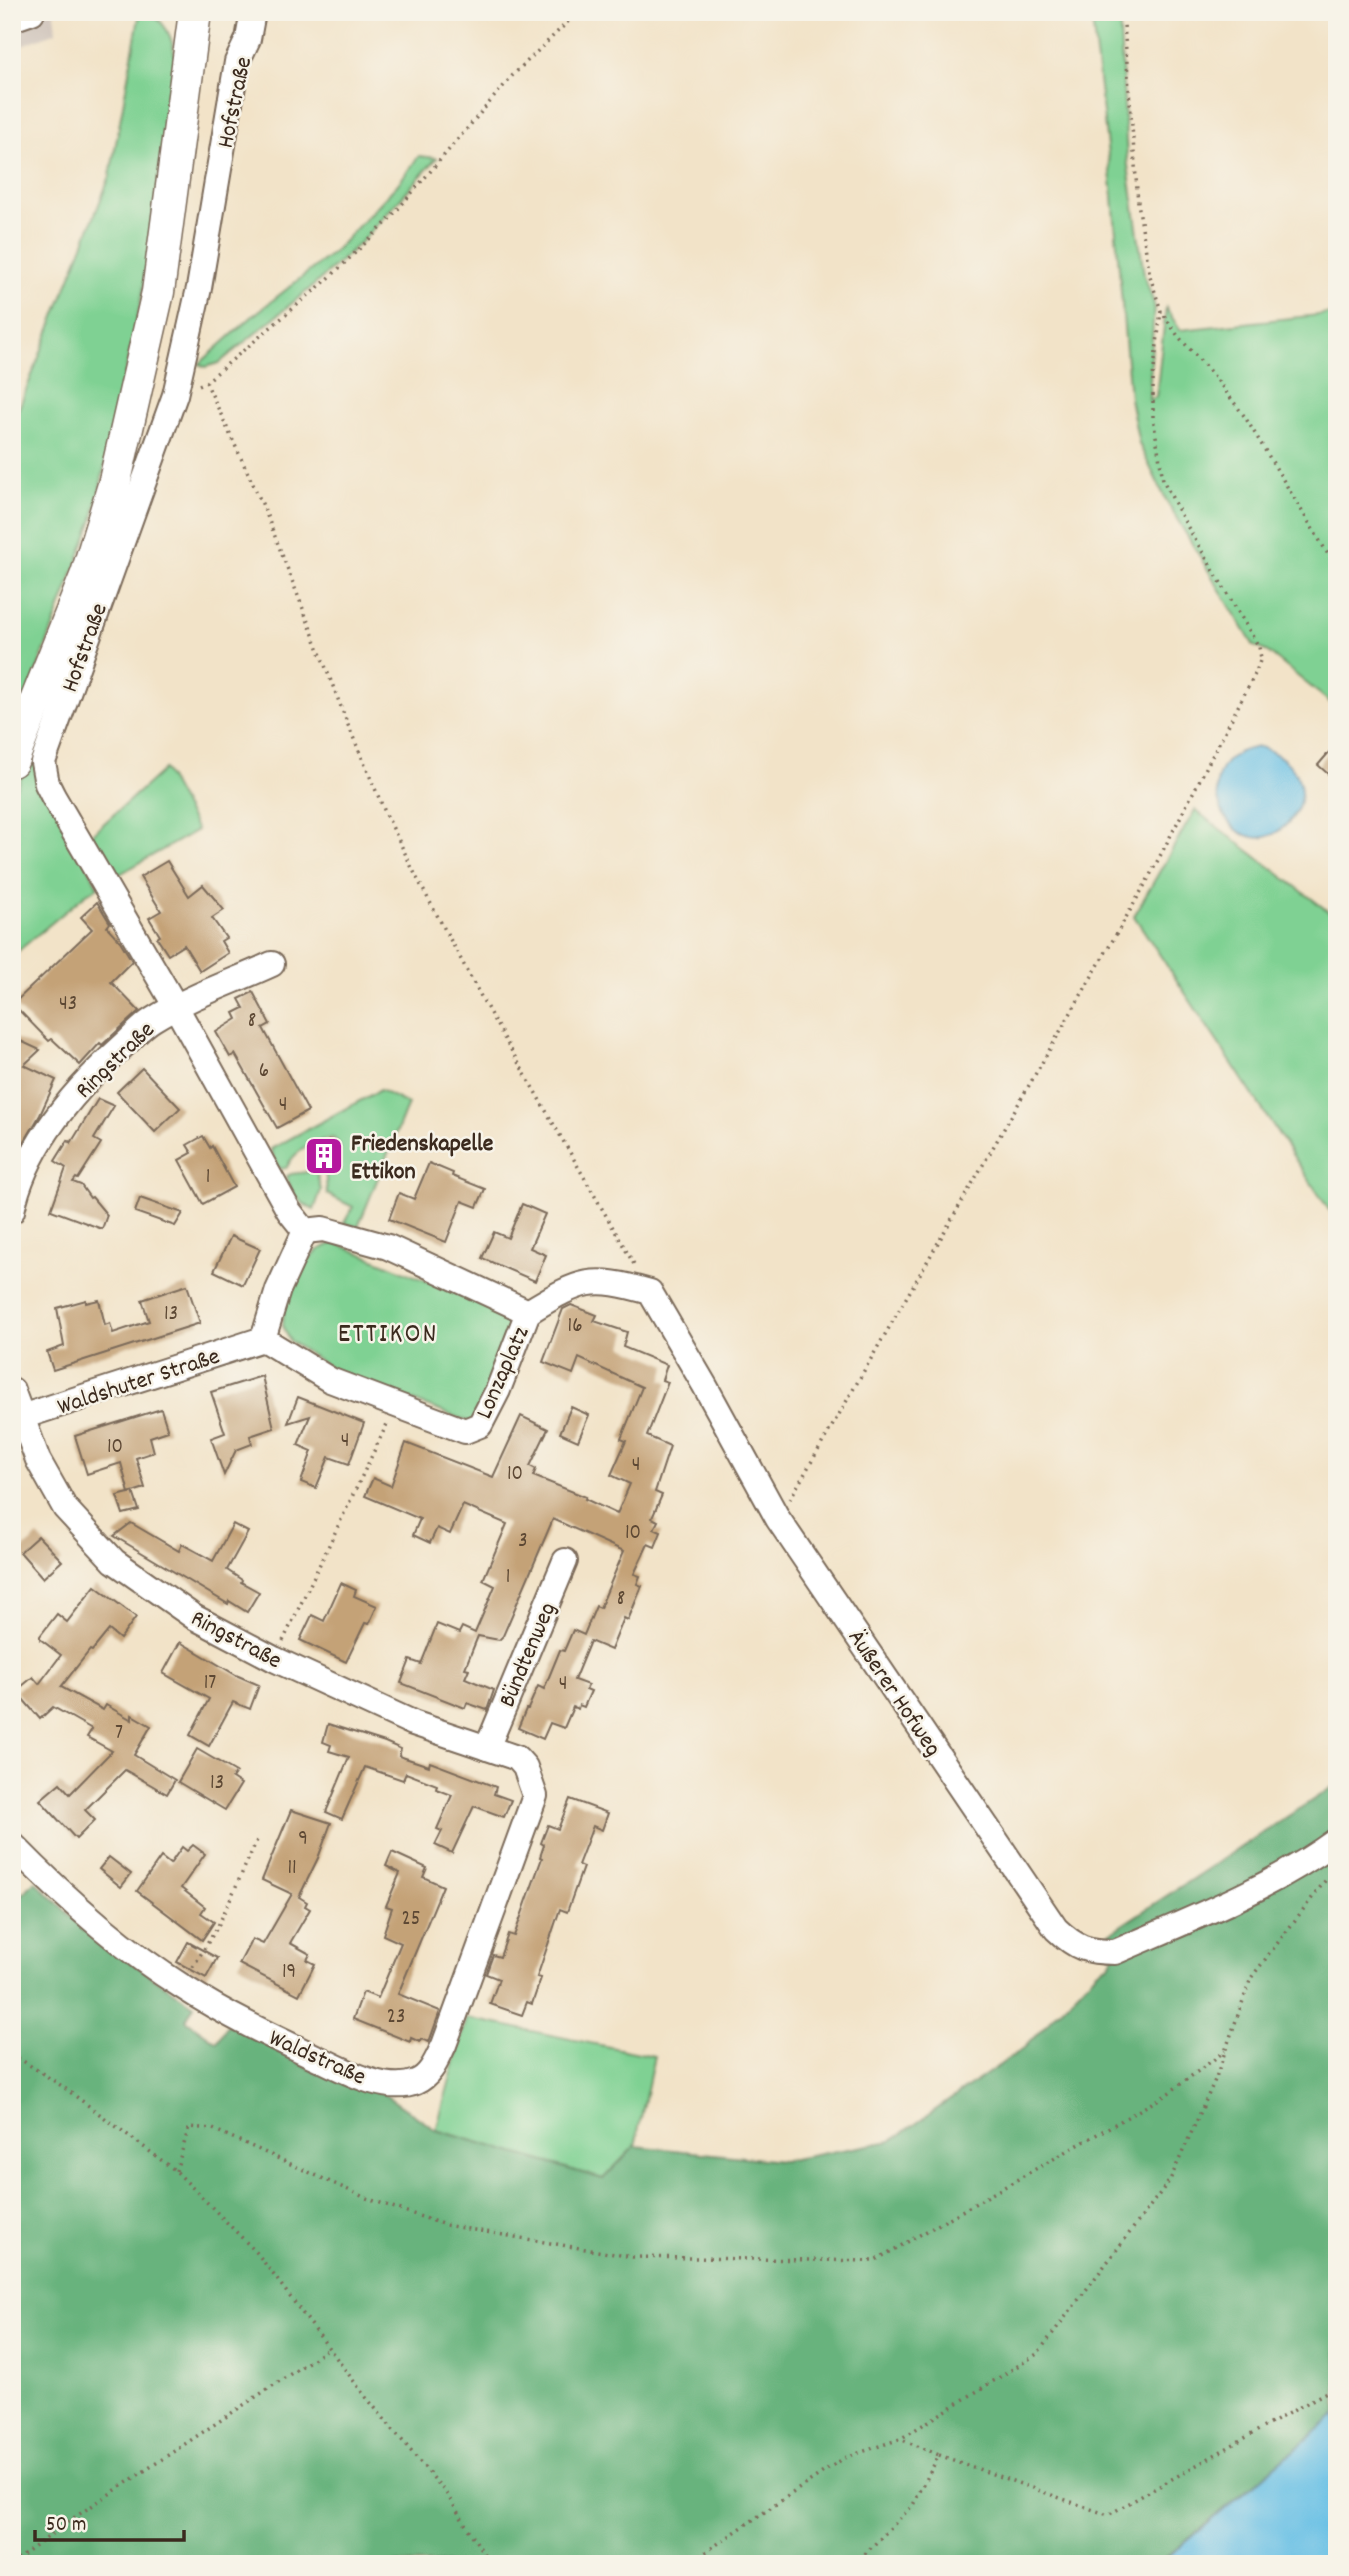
<svg xmlns="http://www.w3.org/2000/svg" width="1349" height="2576" font-family="Dekko,sans-serif">
<style>
.industrial{fill:#cec2b9}
.green{fill:#7fd193;stroke:#5d7e58;stroke-width:2}
.forest{fill:#67b37d;stroke:#516e4e;stroke-width:2}
.water{fill:#68c0e5;stroke:#527582;stroke-width:2}
.building{fill:#c4a277}
.lines{fill:none;stroke-linecap:round;stroke-linejoin:round}
.minor-casing{stroke:#7b6b5a;stroke-width:28}
.major-casing{stroke:#7b6b5a;stroke-width:35}
.path{stroke:#7b6b5a;stroke-width:3.5;stroke-dasharray:2 5;stroke-linecap:butt}
.minor{stroke:#fff;stroke-width:24}
.major{stroke:#fff;stroke-width:32}
.labels{text-anchor:middle;stroke-width:5;stroke-linejoin:round;paint-order:stroke}
.number-label{font-size:21px;fill:#5d4834}
.street-label{font-size:24px;fill:#3b2a1e;stroke:#f7f3e8}
.poi-label{font-size:24px;font-weight:bold;fill:#3b2a1e;stroke:#f7f3e8;text-anchor:start}
.quarter-label{font-size:28px;letter-spacing:2px;fill:#3b2a1e;stroke:#f7f3e8}
</style>
<rect width="100%" height="100%" fill="#f7f3e8"/>
<filter id="ink" filterUnits="userSpaceOnUse"><feTurbulence type="fractalNoise" baseFrequency=".0143" numOctaves="2"/><feDisplacementMap in="SourceGraphic" scale="14" xChannelSelector="R" yChannelSelector="G"/><feConvolveMatrix kernelMatrix="1 2 1 2 8 2 1 2 1" color-interpolation-filters="sRGB"/></filter>
<filter id="wash" filterUnits="userSpaceOnUse"><feTurbulence type="fractalNoise" baseFrequency=".00686" numOctaves="4" result="noise"/><feDisplacementMap in="SourceGraphic" scale="28" xChannelSelector="R" yChannelSelector="G"/><feGaussianBlur stdDeviation="1.57" result="paint"/><feColorMatrix in="noise" values="0 0 0 0 0 0 0 0 0 0 0 0 0 0 0 0 0 1.4 0 .05"/><feComposite in="paint" operator="in"/></filter>
<g filter="url(#wash)">
<rect width="100%" height="100%" fill="#f2e3c8"/>
<!-- industrial -->
<polygon class="industrial" points="12,12 54,12 56,32 12,49"/>
<!-- green -->
<g class="green">
<path d="M140 12C163 14 172 36 175 56L143 291 93 519 12 738V664L19 649 12 645V426L110 176Z"/>
<polygon points="1091,12 1119,12 1127,159 1144,275 1154,304 1149,400 1156,397 1166,308 1180,330 1337,313 1337,708 1268,652 1254,646 1168,504 1139,444 1130,398 1113,197"/>
<polygon points="419,156 437,158 361,242 313,286 219,363 205,367 199,364 254,315 335,251 397,185"/>
<polygon points="29,759 39,764 98,887 85,895 12,956 12,796"/>
<polygon points="164,769 197,830 113,878 90,836"/>
<polygon points="1195,810 1337,918 1337,1222 1134,916"/>
<path d="M380 1090 408 1104 358 1227 344 1223 353 1207 327 1194 325 1166C335 1159 348 1149 333 1138 316 1140 294 1150 287 1167L282 1169 278 1167 271 1149Z"/>
<path d="M316 1171 321 1190 314 1210C301 1204 288 1191 287 1176L291 1174Z"/>
<polygon points="331,1244 338,1244 513,1317 515,1323 472,1423 338,1373 290,1341 283,1326 284,1306 301,1267 318,1250"/>
<polygon points="467,2018 654,2056 635,2146 603,2179 436,2130"/>
</g>
<!-- forest -->
<polygon class="forest" points="1337,1784 1337,2414 1159,2564 12,2564 12,1885 23,1894 35,1881 88,1933 194,2005 186,2020 217,2042 228,2024 314,2071 349,2086 382,2093 436,2130 603,2179 635,2146 782,2161 891,2141 1024,2048 1098,1970 1109,1964 1119,1944 1110,1933"/>
<!-- water -->
<g class="water">
<path d="M1260 747C1296 758 1317 794 1286 825 1232 876 1176 756 1260 747Z"/>
<polygon points="1337,2414 1337,2564 1159,2564 1170,2556"/>
</g>
<g id="blocks">
<!-- building -->
<g class="building">
<polygon points="1337,743 1337,782 1318,765"/>
<polygon points="167,861 189,896 203,885 224,910 212,918 226,938 221,941 228,953 200,971 184,945 168,955 157,938 160,936 149,918 161,911 140,877"/>
<polygon points="97,902 110,923 107,927 120,941 132,961 111,982 139,1011 102,1045 100,1043 80,1065 52,1039 49,1041 13,1004 92,929 81,917"/>
<polygon points="253,992 270,1024 263,1028 308,1111 277,1128 235,1054 230,1057 216,1032 237,1019 234,1013 244,1008 239,999"/>
<polygon points="12,1037 40,1050 24,1065 56,1080 40,1115 12,1163"/>
<polygon points="142,1068 180,1108 155,1132 117,1092"/>
<polygon points="98,1099 114,1106 94,1139 101,1143 78,1179 76,1178 73,1182 81,1185 90,1198 92,1197 107,1215 102,1229 51,1210 66,1168 55,1161 68,1140 71,1143"/>
<polygon points="203,1136 210,1148 212,1146 234,1187 203,1204 179,1160 192,1153 187,1145"/>
<polygon points="330,1140 337,1143 339,1153 320,1168 309,1152"/>
<polygon points="429,1163 453,1173 452,1176 485,1189 477,1207 462,1201 446,1242 389,1219 399,1193 414,1199"/>
<polygon points="140,1198 183,1213 175,1226 135,1212"/>
<polygon points="522,1204 545,1214 530,1248 546,1255 535,1281 482,1258 494,1232 508,1238"/>
<polygon points="231,1236 260,1249 243,1285 214,1271"/>
<polygon points="187,1285 200,1323 53,1370 47,1352 64,1346 57,1308 86,1300 86,1303 99,1300 105,1325 110,1323 113,1333 149,1321 142,1300"/>
<polygon points="571,1305 597,1315 594,1321 627,1332 623,1347 667,1365 662,1380 668,1382 647,1436 670,1446 655,1492 662,1495 652,1518 658,1521 654,1529 661,1532 655,1547 648,1544 634,1574 640,1576 637,1584 642,1586 628,1620 624,1618 611,1650 590,1641 574,1680 588,1685 586,1689 591,1691 584,1707 579,1705 578,1709 573,1707 564,1728 550,1723 543,1739 518,1728 526,1709 528,1709 538,1686 544,1689 560,1650 564,1651 573,1630 584,1635 596,1606 600,1608 624,1551 553,1519 503,1636 499,1640 478,1636 465,1668 469,1669 465,1678 494,1690 487,1710 467,1703 465,1708 401,1683 410,1660 421,1664 437,1624 459,1633 462,1627 475,1633 495,1586 483,1580 507,1524 463,1505 450,1534 437,1528 430,1543 413,1535 420,1519 365,1496 373,1478 391,1486 406,1443 493,1477 521,1416 548,1429 530,1466 536,1469 533,1476 586,1497 585,1499 617,1514 630,1484 611,1475 626,1441 621,1439 642,1387 579,1358 573,1374 543,1362 563,1309"/>
<polygon points="262,1376 274,1428 250,1436 252,1444 236,1450 224,1475 211,1438 225,1433 211,1392"/>
<polygon points="298,1397 364,1423 349,1464 329,1457 316,1488 301,1482 312,1451 298,1445 310,1416 288,1423"/>
<polygon points="571,1407 589,1415 578,1441 560,1433"/>
<polygon points="161,1409 168,1431 150,1437 154,1452 136,1458 145,1488 129,1493 121,1463 87,1474 75,1436"/>
<polygon points="133,1492 139,1510 123,1514 117,1496"/>
<polygon points="131,1523 179,1551 182,1544 213,1561 233,1524 248,1532 227,1570 242,1580 241,1582 259,1592 247,1612 229,1601 228,1604 114,1536"/>
<polygon points="38,1536 62,1561 43,1578 20,1552"/>
<polygon points="341,1583 356,1590 354,1596 377,1606 369,1624 365,1623 346,1662 300,1640 312,1615 324,1621"/>
<polygon points="95,1586 136,1617 120,1639 109,1630 92,1651 90,1650 61,1687 103,1710 106,1705 132,1720 132,1715 151,1726 134,1755 175,1780 167,1794 125,1770 85,1810 95,1820 76,1839 40,1800 60,1783 70,1794 112,1751 87,1737 92,1729 53,1707 40,1719 16,1691 33,1677 39,1684 61,1655 40,1639 40,1636 57,1614 67,1622"/>
<polygon points="180,1642 236,1675 259,1685 250,1709 233,1702 209,1746 190,1735 209,1699 163,1673"/>
<polygon points="328,1724 385,1742 401,1749 399,1756 429,1766 430,1762 496,1787 494,1794 511,1800 504,1817 474,1806 452,1853 435,1845 442,1831 437,1829 452,1795 436,1789 437,1785 406,1773 403,1780 365,1767 342,1819 326,1812 349,1757 329,1751 331,1745 323,1742"/>
<polygon points="197,1749 236,1772 232,1778 241,1784 225,1810 178,1782"/>
<polygon points="570,1799 608,1813 602,1830 593,1826 578,1865 583,1867 567,1912 560,1909 537,1977 541,1978 532,2004 527,2002 522,2015 490,2004 499,1979 486,1974 493,1955 500,1957 508,1934 514,1936 542,1858 540,1857 544,1845 541,1843 548,1825 558,1829"/>
<polygon points="291,1810 331,1823 318,1858 299,1897 307,1902 305,1906 310,1909 290,1943 310,1954 307,1960 315,1964 299,1995 239,1964 252,1939 263,1944 292,1894 262,1880"/>
<polygon points="193,1845 205,1854 181,1888 205,1907 201,1913 214,1922 202,1940 137,1891 161,1857 170,1864 182,1847 187,1851"/>
<polygon points="392,1852 427,1868 423,1877 443,1886 398,1994 440,2011 429,2042 421,2039 420,2042 411,2038 410,2042 353,2019 363,1992 378,1998 401,1943 383,1935 392,1908 386,1906 400,1873 386,1866"/>
<polygon points="109,1857 131,1874 121,1887 99,1869"/>
<polygon points="188,1942 217,1958 206,1978 177,1962"/>
</g>
</g>
</g>
<g filter="url(#ink)">
<use href="#blocks" fill-opacity="0" stroke="#7b6b5a" stroke-width="2"/>
<g class="lines">
<!-- minor casing -->
<g class="minor-casing">
<g id="minor">
<polyline points="253,12 248,39 237,62 199,288 175,395 43,762 47,784 53,796 176,1007 289,1211 305,1231"/>
<polyline points="12,19 32,12"/>
<path d="M12 1211C25 1146 76 1088 124 1045 133 1037 141 1027 152 1020 188 997 233 982 272 964"/>
<polyline points="305,1231 323,1229 388,1247 528,1312"/>
<path d="M528 1312C580 1281 589 1274 650 1292L705 1386 778 1519 1056 1929C1076 1948 1087 1952 1115 1952 1191 1919 1270 1889 1337 1840"/>
<polyline points="263,1339 330,1380 465,1431 480,1425 498,1390 528,1312"/>
<polyline points="263,1339 278,1290 305,1231"/>
<path d="M12 1390 38 1460 65 1508 114 1561 194 1617 274 1659 413 1723 517 1758 525 1767 535 1796 444 2045C437 2059 431 2076 416 2082 387 2094 345 2071 320 2059 273 2037 226 2015 183 1987 122 1949 62 1895 12 1844"/>
<polyline points="12,1420 263,1339"/>
<polyline points="487,1748 565,1561"/>
</g>
</g>
<!-- major casing -->
<g class="major-casing">
<polyline id="major" points="12,761 87,574 114,485 158,292 195,12"/>
</g>
<!-- path -->
<g class="path">
<polyline points="1123,12 1138,203 1150,276 1161,311 1178,336 1214,376 1245,417 1337,569"/>
<polyline points="206,382 264,508 348,725 385,812 417,878 491,1015 635,1266"/>
<polyline points="199,385 206,382 328,279 386,223 513,75 578,12"/>
<polyline points="790,1499 1147,881 1256,672 1261,658 1259,647 1183,519 1163,480 1153,417 1153,377 1161,311"/>
<polyline points="283,1641 387,1424"/>
<polyline points="193,1967 218,1926 257,1840"/>
<polyline points="12,2054 62,2086 176,2171 257,2253 365,2396 446,2493 490,2564"/>
<polyline points="176,2171 189,2127 213,2129 366,2198 445,2225 632,2257 874,2261 1166,2095 1225,2051"/>
<polyline points="939,2455 1108,2515 1337,2386"/>
<polyline points="12,2564 72,2519 328,2349"/>
<polyline points="688,2564 844,2458 900,2439 1037,2354 1170,2180 1215,2080 1251,1978 1331,1873"/>
<polyline points="855,2564 913,2505 939,2455 900,2439"/>
</g>
<!-- minor -->
<use href="#minor" class="minor"/>
<!-- major -->
<use href="#major" class="major"/>
</g>
</g>
<!-- icons -->
<defs>
<g id="building-square" transform="scale(2.0125)"><rect x="-9" y="-9" width="18" height="18" rx="4" fill="#b5179e" stroke="#f7f3e8"/><path d="M-4-6H4V6H1V3H-1V6H-4ZM-2.5-4.3h1.7v1.8h-1.7ZM.8-4.3h1.7v1.8H.8ZM-2.5-1h1.7V.8h-1.7ZM.8-1h1.7V.8H.8Z" fill="#fff"/></g>
</defs>
<g fill-rule="evenodd">
<use href="#building-square" x="324" y="1156"/>
</g>
<g class="labels">
<!-- number labels -->
<g class="number-label">
<text x="68" y="1009">43</text>
<text x="252" y="1026">8</text>
<text x="264" y="1076">6</text>
<text x="283" y="1110">4</text>
<text x="208" y="1182">1</text>
<text x="171" y="1319">13</text>
<text x="575" y="1331">16</text>
<text x="345" y="1446">4</text>
<text x="115" y="1452">10</text>
<text x="636" y="1470">4</text>
<text x="515" y="1479">10</text>
<text x="633" y="1538">10</text>
<text x="523" y="1546">3</text>
<text x="508" y="1582">1</text>
<text x="621" y="1604">8</text>
<text x="210" y="1688">17</text>
<text x="563" y="1689">4</text>
<text x="119" y="1738">7</text>
<text x="217" y="1788">13</text>
<text x="303" y="1844">9</text>
<text x="292" y="1873">11</text>
<text x="411" y="1924">25</text>
<text x="289" y="1977">19</text>
<text x="396" y="2022">23</text>
</g>
<!-- street labels -->
<g class="street-label">
<text transform="translate(233 102) rotate(-78)" y="8">Hofstraße</text>
<text transform="translate(83 647) rotate(-70)" y="8">Hofstraße</text>
<text transform="translate(114 1059) rotate(-44)" y="8">Ringstraße</text>
<text transform="translate(501 1372) rotate(-66)" y="8">Lonzaplatz</text>
<text transform="translate(138 1380) rotate(-18)" y="8">Waldshuter Straße</text>
<text transform="translate(237 1638) rotate(28)" y="8">Ringstraße</text>
<text transform="translate(526 1654) rotate(-67)" y="8">Bündtenweg</text>
<text transform="translate(896 1692) rotate(56)" y="8">Äußerer Hofweg</text>
<text transform="translate(318 2056) rotate(24)" y="8">Waldstraße</text>
</g>
<!-- poi labels -->
<g class="poi-label">
<text x="351" y="1150">Friedenskapelle<tspan x="351" dy="28">Ettikon</tspan></text>
</g>
<!-- quarter labels -->
<g class="quarter-label">
<text x="388" y="1341">ETTIKON</text>
</g>
</g>
<!-- margin -->
<rect width="1349" height="2576" fill="none" stroke="#f7f3e8" stroke-width="42"/>
<!-- scale -->
<path d="M35 2530v10h149v-10" fill="none" stroke="#3b2a1e" stroke-width="3.5"/>
<text x="46" y="2530" font-size="21" fill="#3b2a1e" stroke="#f7f3e8" stroke-width="5" paint-order="stroke">50 m</text>
</svg>
